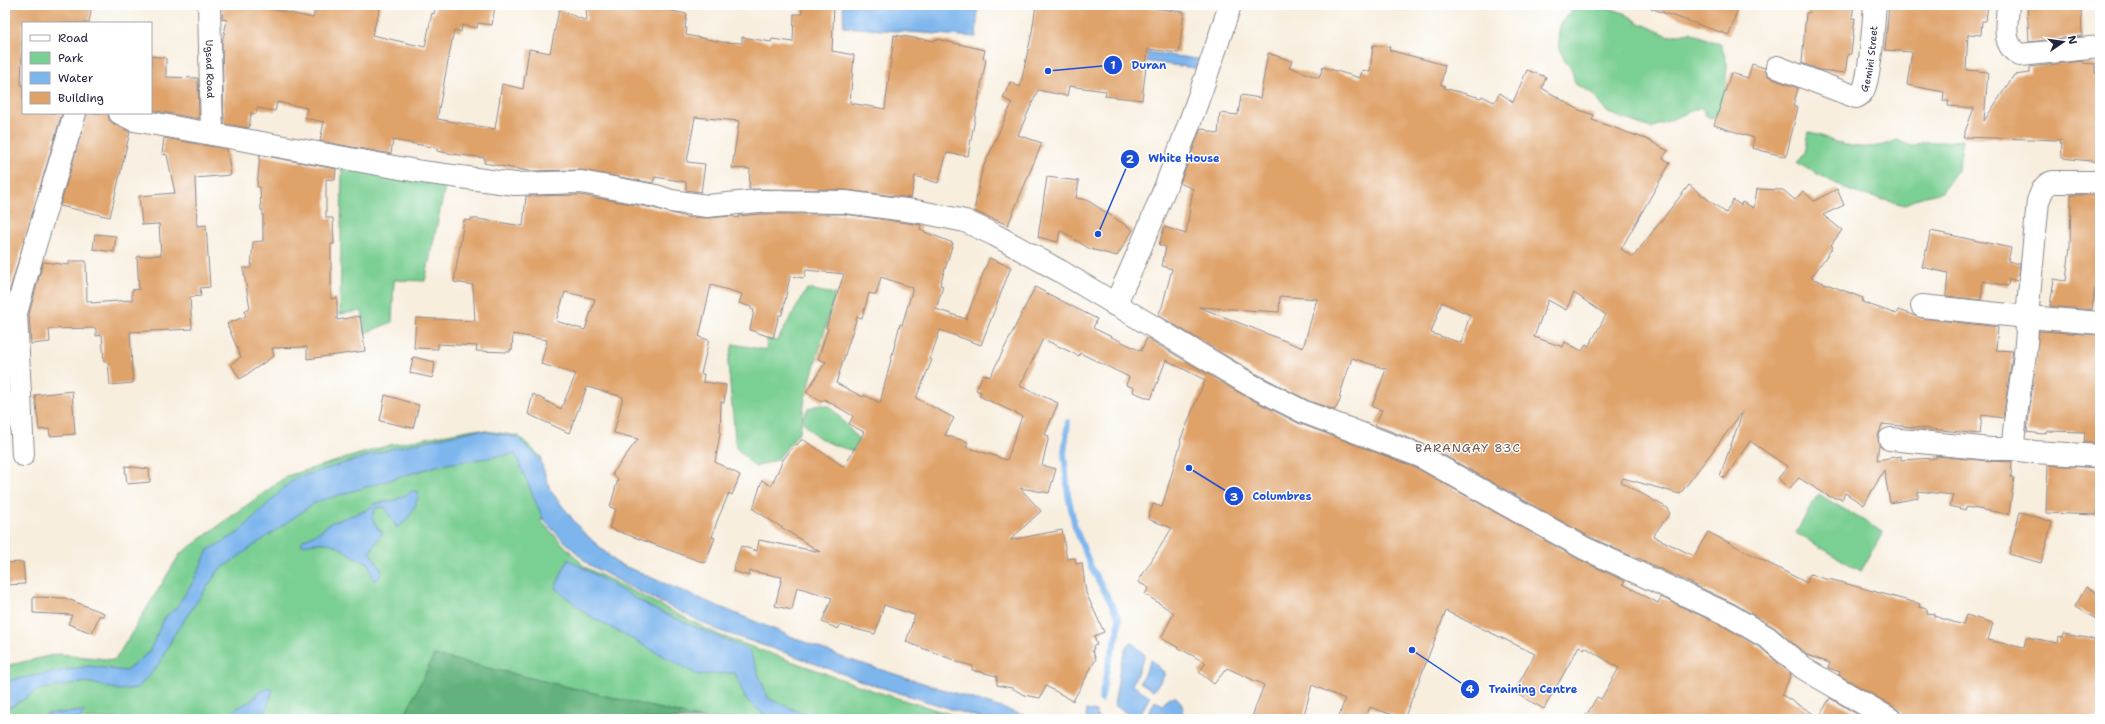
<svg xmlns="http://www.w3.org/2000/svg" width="2105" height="724" font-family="'Shantell Sans',sans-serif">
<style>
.green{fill:#7acf93;stroke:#4e7867}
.forest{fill:#63b27d;stroke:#426a5c}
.water{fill:#7db5ed;stroke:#506c94}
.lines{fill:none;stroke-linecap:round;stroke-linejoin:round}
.stream{stroke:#7db5ed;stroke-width:6}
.building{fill:#dfa269;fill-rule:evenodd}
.street-casing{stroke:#8c888c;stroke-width:24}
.street{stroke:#fff;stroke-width:22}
.labels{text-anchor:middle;stroke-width:3;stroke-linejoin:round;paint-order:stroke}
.street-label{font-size:10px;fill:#22223b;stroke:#fff}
.quarter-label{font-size:12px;letter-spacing:1px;fill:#644f4b;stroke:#fff}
.leader{fill:none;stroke:#1d4ed8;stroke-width:1.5}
.callout-dot{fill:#1d4ed8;stroke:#fff;stroke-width:1.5}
.mark-label{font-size:12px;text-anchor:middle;font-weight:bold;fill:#fff}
.callout-label{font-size:11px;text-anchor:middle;font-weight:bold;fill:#1d4ed8;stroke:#fff;stroke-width:3;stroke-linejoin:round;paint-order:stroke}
</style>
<rect width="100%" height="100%" fill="#fff"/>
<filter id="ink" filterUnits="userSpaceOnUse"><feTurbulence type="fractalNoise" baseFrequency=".025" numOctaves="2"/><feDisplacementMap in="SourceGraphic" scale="8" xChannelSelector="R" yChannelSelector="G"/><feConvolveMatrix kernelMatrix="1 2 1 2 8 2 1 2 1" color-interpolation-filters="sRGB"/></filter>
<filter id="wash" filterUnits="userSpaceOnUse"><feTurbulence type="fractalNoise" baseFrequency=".012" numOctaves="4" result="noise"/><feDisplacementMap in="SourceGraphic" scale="16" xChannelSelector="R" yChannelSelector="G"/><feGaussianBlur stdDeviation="0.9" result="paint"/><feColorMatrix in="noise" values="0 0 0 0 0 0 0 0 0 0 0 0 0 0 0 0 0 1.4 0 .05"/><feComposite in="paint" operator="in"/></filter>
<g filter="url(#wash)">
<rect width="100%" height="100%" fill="#f7eede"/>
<!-- green -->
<g class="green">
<polygon points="679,5 729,5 689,7"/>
<path d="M1582 5H1600L1624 13 1640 23 1669 36 1690 32 1721 45 1727 64 1725 103 1713 119 1705 115 1701 107 1651 128 1608 113 1592 93 1575 84C1574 79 1573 73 1571 69 1569 65 1565 63 1564 59 1553 35 1558 16 1582 5Z"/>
<path d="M1809 132C1817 133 1823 137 1830 140 1852 149 1875 150 1897 140L1911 146 1924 142H1945L1963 140 1958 169 1942 192 1918 198 1905 205 1852 192 1797 163 1805 152Z"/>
<polygon points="342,166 446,182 425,281 394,280 392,322 365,333 362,311 340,314"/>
<path d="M807 289 835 294 805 399 802 419 808 409 820 404 831 407 865 447 861 453C837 446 815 442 802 419L800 431 777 460 755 467 736 448 728 363 733 344 766 350 767 339 777 341Z"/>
<polygon points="473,429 519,436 541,457 542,522 585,567 719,635 874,691 966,719 5,719 5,666 58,654 115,660 180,554 287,476 390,445"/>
<polygon points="1818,494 1883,532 1861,571 1796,533"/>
</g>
<!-- forest -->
<polygon class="forest" points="434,655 703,719 403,719"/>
<!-- water -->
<g class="water">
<polygon points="843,5 978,5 976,37 844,27"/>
<polygon points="1032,36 1211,61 1208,70 1030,45"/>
<polygon points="476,430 517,437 540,459 550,490 581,530 617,563 715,605 841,657 1036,719 984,719 867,683 795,656 720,631 634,589 588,564 544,521 515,454 440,465 316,502 218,571 174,635 159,664 138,688 119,690 87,682 38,690 11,707 5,707 5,681 88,666 126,671 149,652 165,617 176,608 194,580 208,550 238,533 293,479 394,448"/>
<path d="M413 491H418C419 499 413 512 407 519 405 523 400 524 397 528L385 507 375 508 372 518 379 530 383 532 370 552 381 569 380 577 374 581 368 562C354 560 342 545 327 543 319 542 309 544 301 545L303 540 319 532 330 523 367 510 374 504 395 500Z"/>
<polygon points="568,559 654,609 749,650 768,698 814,719 770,719 746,700 735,673 698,675 588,615 555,588"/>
<polygon points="1133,643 1145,655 1132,685 1150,696 1141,713 1147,716 1155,701 1163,705 1169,697 1176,697 1184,706 1180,719 1136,719 1114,705 1121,662 1127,645"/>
<polygon points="1151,660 1164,672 1164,676 1153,691 1140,682"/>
<polygon points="269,687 273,691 264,715 264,719 226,719 237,708 253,700 257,693"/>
<polygon points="1087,710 1096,712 1098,719 1086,719"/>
<polygon points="84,711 80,719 45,719 46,714"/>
</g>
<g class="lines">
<!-- stream -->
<polyline class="stream" points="1068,422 1064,453 1068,495 1075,527 1091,567 1119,618 1118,633 1109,660 1101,700"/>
</g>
<g id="blocks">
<!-- building -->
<g class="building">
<polygon points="5,5 92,5 89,23 23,23 21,85 23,85 23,113 62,113 5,306"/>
<polygon points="223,5 253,5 313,18 316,5 381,5 372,35 425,47 432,13 434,14 436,5 495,5 492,25 478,23 477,28 462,25 461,32 454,30 437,119 495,129 502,84 523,89 529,49 550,53 559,10 587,21 586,7 601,5 657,5 657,8 687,14 685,28 687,28 686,35 722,42 742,43 742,37 771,42 772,39 793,42 794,14 802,14 802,5 834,5 832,51 854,55 850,103 885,109 894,35 935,41 936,39 985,50 983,59 986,59 968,156 947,153 938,183 915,176 911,198 845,190 749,189 750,169 732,168 739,121 695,117 687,162 705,164 701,192 686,190 686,182 655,177 653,183 581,170 529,171 484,163 485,158 452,154 437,151 437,148 393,140 391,154 320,141 324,122 305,118 307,108 277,102 275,111 257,108 256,114 251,113 249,128 224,124 222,43 227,20 222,19"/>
<polygon points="1036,5 1130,5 1184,12 1179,53 1148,49 1142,100 1105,96 1106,91 1069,86 1067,96 1038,90 1018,135 1042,143 1008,225 974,211 982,170 1012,103 1003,98 1010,82 1020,87 1032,32"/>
<polygon points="1651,5 1739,5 1729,35 1650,8"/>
<polygon points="1810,5 1854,5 1852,18 1855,18 1851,54 1848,54 1845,73 1820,70 1802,63 1806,13 1809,13"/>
<polygon points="1889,5 1988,5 1986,21 1982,21 1981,35 1968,34 1966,70 1988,72 1984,121 2014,75 2030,73 2030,67 2083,61 2083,63 2095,64 2095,73 2100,73 2100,162 2061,158 2062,143 2060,143 2061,140 1963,137 1974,108 1948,106 1949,101 1943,101 1944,92 1907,85 1912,52 1885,50"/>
<polygon points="2027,5 2081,5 2082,36 2029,42"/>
<path d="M1373 45 1390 47 1389 50 1445 65 1441 85 1445 86 1444 88 1481 98 1482 96 1494 102 1500 93 1513 102 1527 70 1546 77 1542 88 1579 110 1594 115 1592 120 1646 139 1668 151 1663 158 1670 163 1621 249 1633 257 1689 185 1726 213 1733 200 1741 205 1742 202 1754 208 1757 189 1783 190 1795 200 1803 191 1814 201 1837 189 1844 205 1823 215 1842 230 1831 245 1833 247 1811 278 1863 298 1862 302 1896 314 1898 310 1921 318 1998 327 1996 350 2013 351 2003 418 1982 415 1980 434 1882 424 1878 437 1879 445 1877 460 1901 456V460L1936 458V456L1990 461 2012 462 2011 477 2014 478 2009 514 1966 507 1965 510 1950 506 1953 495 1918 491V498L1890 503 1884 470 1864 505 1845 493 1842 499 1830 497 1799 478 1789 489 1778 478 1788 467 1750 441 1725 478 1720 476 1743 411 1680 494 1623 478 1621 482 1669 509 1668 511 1670 513 1653 536 1694 556 1708 532 1807 583 1810 574 1829 580V579L1920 604 1919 607 1927 609V613L1934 614V616L1963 625 1966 615 1993 623 1988 640 2024 648 2026 637 2058 643 2059 637 2062 638 2063 634 2100 640V719H1902L1901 713 1896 708 1839 675 1840 672 1828 668 1830 663 1807 655 1774 627 1735 604 1638 558V559L1590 537 1426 445 1375 425 1382 410 1372 407 1386 369 1352 358 1339 397 1341 398 1335 410 1309 401 1255 373 1158 315 1162 307 1172 269 1162 266 1166 247 1159 245 1164 227 1186 234 1193 189 1180 183 1201 128 1218 134 1220 113 1238 115 1241 95 1260 98 1268 53 1292 61 1289 67 1319 78 1323 67 1360 78 1362 70 1370 72ZM1574 293 1606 315 1589 346 1586 344 1582 351 1565 342 1563 347 1534 337 1548 300 1566 310ZM1280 296 1317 299 1303 348 1199 307 1279 312ZM1442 302 1470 315 1461 343 1431 333Z"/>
<polygon points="151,56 166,58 166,77 198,78 199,119 151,110"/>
<polygon points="1752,64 1765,68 1767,75 1773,79 1798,88 1793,106 1798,107 1786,157 1752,148 1754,138 1714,125 1731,73 1748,78"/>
<polygon points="87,113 108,113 109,120 114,124 130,132 110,217 60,206"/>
<polygon points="164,138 227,149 231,175 195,178 197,226 206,225 210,287 200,288 201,296 190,297 192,329 130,332 133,383 110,385 108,362 104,362 102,335 96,336 96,328 49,329 50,342 31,344 29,314 43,262 69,265 69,261 86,261 87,301 91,301 91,303 132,300 132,290 139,289 137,257 161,255 159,224 142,225 139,196 175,193 167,155 162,154"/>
<polygon points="260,155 336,169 335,180 326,179 326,218 333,218 334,244 331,244 331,299 337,298 337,320 360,316 365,351 307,359 307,347 272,348 274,356 240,379 231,364 241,357 227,324 246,316 244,311 250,308 243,268 251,268 253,242 263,241 263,210 261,210 260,187 257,187"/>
<polygon points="1047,177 1079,181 1076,198 1087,200 1133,230 1117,256 1090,249 1060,230 1058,242 1038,237"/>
<path d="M580 195 653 208 686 217 708 218 731 216 738 218 739 216 760 214H844L921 225 920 230 953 243 940 285 943 286 936 309 966 319 989 258 1011 267 981 345 940 330 930 359 932 360 916 398 954 418 945 435 968 442 966 447 1007 460 1022 416 979 396 981 392 976 390 983 374 990 377 1035 287 1097 319 1093 328 1141 351 1147 338 1243 395 1298 423 1415 467 1578 559 1625 581 1623 584 1658 603 1661 597 1723 626 1761 648 1791 674 1782 695 1819 717 1830 698 1865 719H1584L1597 697 1601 699 1619 668 1585 647 1584 649 1579 646 1544 709 1514 692 1535 654 1446 611 1404 719 1370 707 1365 719H1338L1345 699 1312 685 1303 719H1251L1264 685 1227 668 1214 684 1199 672 1206 663 1161 638 1174 613 1145 594 1149 588 1138 582 1172 528 1148 519 1153 504 1162 507 1181 442 1180 441 1205 380 1166 360 1151 399 1133 392 1134 388 1126 385 1129 377 1080 353 1079 356 1043 339 1020 386 1058 403 1045 435 1049 436 1042 465 1056 469 1049 493 1020 488 1041 511 1010 540 1062 530 1067 559 1075 558 1076 564 1082 563 1086 593 1104 632 1094 636 1097 645 1093 646 1094 649 1092 650 1096 659 1073 701 1046 686 1040 698 1024 695 1012 688 997 685V676L972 670 973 666 953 661 954 660 906 642 915 615 884 605 875 634 840 625 838 629 822 622 832 598 797 587 792 610 775 606 782 577 750 571 749 576 733 571 741 546 757 551 759 540 820 552 753 509 762 480 771 486 783 460 795 444 797 445 801 440H804L844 467 864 432 849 424 853 416 824 399 822 402 806 392 826 362 818 359 828 328H826L844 274 806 270 804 278 790 276 782 315H779L773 338 750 330 754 310 751 309V307L739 303 742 294 711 285 699 337 709 340 701 374H704L703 382 726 385 724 403 721 402 720 434 715 462 740 475 732 495 729 493 717 521 712 537 715 538 705 563 609 528 616 509 610 507 618 479 612 474 638 439 614 433 623 397 587 387 569 433 528 414 533 394 561 409 576 374 541 364 547 340 513 334 512 350 510 349V352L476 351 477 346 438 344V349L414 348 416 318 475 321 473 285 454 282 464 220 471 221V218L523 226 526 196ZM881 277 913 288 902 325 900 324 880 403 864 395 863 397 836 383 857 317 862 318 869 293 876 295ZM565 292 595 299 585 330 556 321Z"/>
<polygon points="2071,195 2100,195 2100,251 2092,310 2050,306 2054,279 2066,281 2070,247"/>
<polygon points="1931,231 2011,248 2008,261 2020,264 2018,281 2009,279 2008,286 1983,281 1981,300 1946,296 1948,273 1922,267"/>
<polygon points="95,234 116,236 114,252 93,249"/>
<polygon points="2039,331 2100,335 2099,443 2084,443 2085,432 2047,431 2046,433 2042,434 2027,432"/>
<polygon points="413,357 435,362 433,378 410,373"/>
<polygon points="72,391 75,434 50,436 49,429 39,430 35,395"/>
<polygon points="385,395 419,405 413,428 380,421"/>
<polygon points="2048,465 2100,468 2097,515 2046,513"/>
<polygon points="125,466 149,469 150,482 127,484"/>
<polygon points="2020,512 2052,522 2041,563 2009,554"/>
<polygon points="23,562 25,584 5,585 5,563"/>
<polygon points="2086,587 2100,595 2100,621 2075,607"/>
<polygon points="33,597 65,598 104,613 104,616 99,616 92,633 68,624 72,615 33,613"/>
</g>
</g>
</g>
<g filter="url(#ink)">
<use href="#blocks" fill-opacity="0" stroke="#8c888c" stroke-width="1"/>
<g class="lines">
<!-- street casing -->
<g class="street-casing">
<g id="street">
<path id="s1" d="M209 5 212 134"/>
<path d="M2008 5C2007 23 2001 45 2020 55L2100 47"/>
<path id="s2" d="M1777 67 1856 97C1859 96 1861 94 1863 91 1871 75 1873 25 1875 5"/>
<polyline points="120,113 134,120 422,172 515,184 581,182 656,196 671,201 707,206 759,201 845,202 921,212 965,221 995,235 1060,271 1249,384 1304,412 1420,456 1584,548 1729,615 1768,638 1803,668 1890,719"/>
<path d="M2100 182H2053C2043 184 2042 192 2038 201L2027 317 2100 323"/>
<path d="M1115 305C1160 208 1197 107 1230 5"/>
<path d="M1922 306 2027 317C2028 362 2014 404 2013 449L2034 452 2100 456"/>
<polyline points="1890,439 1991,449 2013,449"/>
<polyline points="23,455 16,313 35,245 75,113"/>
</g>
</g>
<!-- street -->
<use href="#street" class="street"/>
</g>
</g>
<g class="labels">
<!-- street labels -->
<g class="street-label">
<text dy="4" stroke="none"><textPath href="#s2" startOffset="127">Gemini Street</textPath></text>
<text dy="4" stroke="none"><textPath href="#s1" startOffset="64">Ugsad Road</textPath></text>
</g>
<!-- quarter labels -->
<g class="quarter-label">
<text x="1468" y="452">BARANGAY 83C</text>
</g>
</g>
<!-- callouts -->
<path class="leader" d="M1048 71L1113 65M1098 234L1130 159M1189 468L1234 496M1412 650L1470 689"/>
<g class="callout-dot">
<circle cx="1048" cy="71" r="4"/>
<circle cx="1098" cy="234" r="4"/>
<circle cx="1189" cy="468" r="4"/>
<circle cx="1412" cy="650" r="4"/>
<circle cx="1113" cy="65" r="10"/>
<circle cx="1130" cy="159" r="10"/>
<circle cx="1234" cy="496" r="10"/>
<circle cx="1470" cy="689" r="10"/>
</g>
<g class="mark-label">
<text x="1113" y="69">1</text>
<text x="1130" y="163">2</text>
<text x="1234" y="501">3</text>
<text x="1470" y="693">4</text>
</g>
<g class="callout-label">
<text x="1149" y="69">Duran</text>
<text x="1184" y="162">White House</text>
<text x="1282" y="500">Columbres</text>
<text x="1533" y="693">Training Centre</text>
</g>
<!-- margin -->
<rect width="2105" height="724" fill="none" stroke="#fff" stroke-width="20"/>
<!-- legend -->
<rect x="22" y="22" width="130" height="92" fill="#ffffff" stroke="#a7a7b1"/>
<rect x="30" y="35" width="20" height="6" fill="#ffffff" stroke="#a7a7b1"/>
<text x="58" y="42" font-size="12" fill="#22223b">Road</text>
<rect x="30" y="52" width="20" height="12" fill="#7acf93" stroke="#a7a7b1"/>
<text x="58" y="62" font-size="12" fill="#22223b">Park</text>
<rect x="30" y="72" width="20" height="12" fill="#7db5ed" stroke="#a7a7b1"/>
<text x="58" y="82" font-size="12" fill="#22223b">Water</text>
<rect x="30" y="92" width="20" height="12" fill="#dfa269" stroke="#a7a7b1"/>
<text x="58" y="102" font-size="12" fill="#22223b">Building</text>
<!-- north arrow -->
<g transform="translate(2063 42) rotate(77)" stroke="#ffffff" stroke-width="3" paint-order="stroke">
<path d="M0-3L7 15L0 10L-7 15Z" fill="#22223b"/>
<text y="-6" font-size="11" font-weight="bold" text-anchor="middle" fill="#22223b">N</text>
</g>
</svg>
